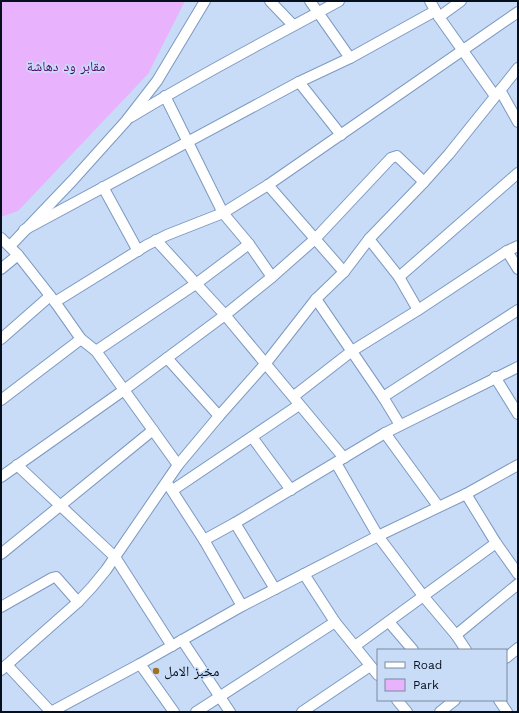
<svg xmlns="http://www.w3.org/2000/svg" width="519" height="713" font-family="'Work Sans','Noto Naskh Arabic',sans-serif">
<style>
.green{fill:#e8b3fc}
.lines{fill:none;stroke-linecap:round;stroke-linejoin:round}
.minor-casing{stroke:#7c99c2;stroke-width:12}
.minor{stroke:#fff;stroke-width:10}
.poi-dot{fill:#9f7223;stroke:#c9dcf7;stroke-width:1.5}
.labels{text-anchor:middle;stroke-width:3.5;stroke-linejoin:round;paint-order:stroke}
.park-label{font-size:14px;fill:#520868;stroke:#c9dcf7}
.poi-label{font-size:14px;fill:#050f1d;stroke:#c9dcf7;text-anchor:start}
</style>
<rect width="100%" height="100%" fill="#c9dcf7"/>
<!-- green -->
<polygon class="green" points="1,1 185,1 148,74 18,211 1,217"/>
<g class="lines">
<!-- minor casing -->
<g class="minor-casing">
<g id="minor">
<polyline points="270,1 293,25"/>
<polyline points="310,1 350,58"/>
<polyline points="430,1 439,17 495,96"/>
<polyline points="439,17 461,1"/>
<polyline points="299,82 341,135"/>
<polyline points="500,90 518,122"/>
<polyline points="165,96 223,213 249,244 272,277"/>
<path d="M131 117C199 75 270 39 339 1"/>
<polyline points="268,185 344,272"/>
<polyline points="103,187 138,251"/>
<polyline points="24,230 299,82 350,58 435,11"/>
<polyline points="1,238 18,255 55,302 81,339 96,351 178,465"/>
<polyline points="369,239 399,277 418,310"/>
<polyline points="156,240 225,315 344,458"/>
<polyline points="10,246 73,180 126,121 157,81 205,1"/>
<polyline points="507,251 518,269"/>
<polyline points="1,269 18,255"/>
<polyline points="399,277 518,173"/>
<polyline points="316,299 383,397 400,425"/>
<polyline points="55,302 147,245 167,235 223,213 268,185 518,12"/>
<polyline points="1,339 50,296"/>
<polyline points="96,351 197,283 249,244"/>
<polyline points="167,358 219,416"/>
<polyline points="495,377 518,414"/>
<polyline points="294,396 352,351 418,310 507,251 518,246"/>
<polyline points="383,397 518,310"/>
<polyline points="1,400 81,339"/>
<polyline points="385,433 438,506"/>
<polyline points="252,437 291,490"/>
<polyline points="336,463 378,536 424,597 456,635 466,650"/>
<polyline points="17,465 115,557 172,646"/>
<polyline points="1,477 124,390 225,315 272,277 315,239 391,158 397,156 424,182"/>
<polyline points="169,486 204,540 242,606"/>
<polyline points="173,490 299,405"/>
<polyline points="466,494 496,543 518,574"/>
<polyline points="235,523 275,589"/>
<polyline points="204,540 235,523 385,433 518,367"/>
<polyline points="1,554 153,430"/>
<polyline points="304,574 335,622 378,675"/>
<polyline points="1,607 52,578 56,577 78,602"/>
<polyline points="389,622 413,650"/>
<polyline points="456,635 518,584"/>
<polyline points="182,640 230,712"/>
<polyline points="355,646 496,543"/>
<polyline points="506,658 518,648"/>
<polyline points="140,664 174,712"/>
<polyline points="7,665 51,712"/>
<polyline points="1,670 78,602 92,587 106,570 178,465 219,416 266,363 316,299 344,272 369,239 424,182 449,154 518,68"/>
<polyline points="397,700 407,712"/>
<polyline points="499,700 507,712"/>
<polyline points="51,712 140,664 242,606 378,536 466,494 518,465"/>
<polyline points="196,712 335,622"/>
<polyline points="302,712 370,666"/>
<polyline points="440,712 455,700"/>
</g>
</g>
<!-- minor -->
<use href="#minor" class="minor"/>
</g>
<!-- markers -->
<circle class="poi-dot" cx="156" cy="671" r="4"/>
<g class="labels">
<!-- park labels -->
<g class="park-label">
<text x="66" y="71">مقابر ود دهاشة</text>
</g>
<!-- poi labels -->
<g class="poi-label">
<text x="164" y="676">مخبز الامل</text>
</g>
</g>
<!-- border -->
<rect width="519" height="713" fill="none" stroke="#050f1d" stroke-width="4"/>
<!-- legend -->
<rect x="377" y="649" width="130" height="52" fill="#c9dcf7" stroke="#7b8aa0"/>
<rect x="385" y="662" width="20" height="6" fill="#ffffff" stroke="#7b8aa0"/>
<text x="413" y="669" font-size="12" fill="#050f1d">Road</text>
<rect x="385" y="679" width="20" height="12" fill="#e8b3fc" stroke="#7b8aa0"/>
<text x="413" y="689" font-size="12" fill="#050f1d">Park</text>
</svg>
